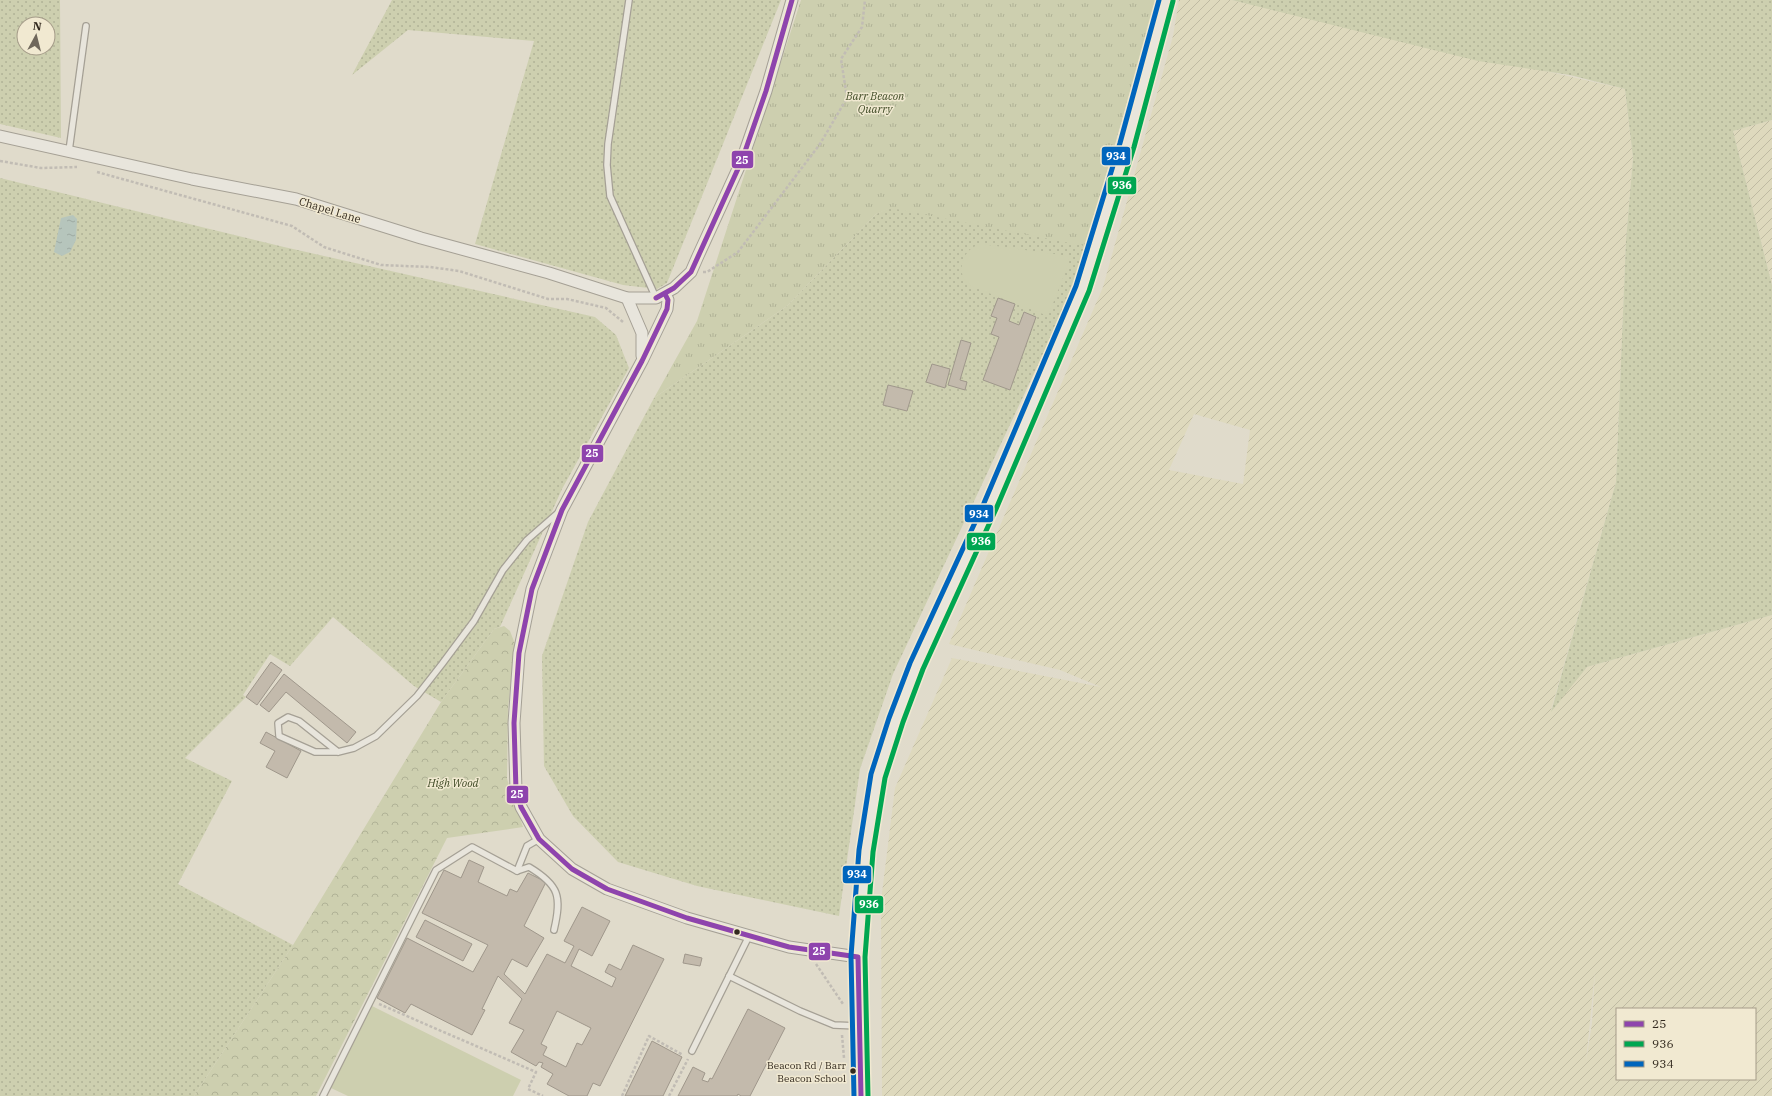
<svg xmlns="http://www.w3.org/2000/svg" width="1772" height="1096" font-family="'IBM Plex Serif',serif">
<style>
.farmland{fill:url(#farmland-furrows);fill-rule:evenodd}
.grass{fill:url(#grass-dots);fill-rule:evenodd}
.forest{fill:url(#forest-crowns)}
.park{fill:url(#park-tufts)}
.garden{fill:#cdcfaf}
.water{fill:url(#water-ripples)}
.building{fill:#c3baac;stroke:#9f978b;fill-rule:evenodd}
.lines{fill:none;stroke-linecap:round;stroke-linejoin:round}
.service-casing{stroke:#a5a095;stroke-width:8}
.minor-casing{stroke:#a5a095;stroke-width:13}
.secondary-casing{stroke:#958f84;stroke-width:18}
.path{stroke:#c1bcb4;stroke-width:2.5;stroke-dasharray:3 2;stroke-linecap:butt}
.service{stroke:#e8e5dc;stroke-width:5.5}
.minor{stroke:#e8e5dc;stroke-width:11}
.secondary{stroke:#e8e5dc;stroke-width:16}
.bus-1-casing{stroke:#f1e9d1;stroke-width:8}
.bus-2-casing{stroke:#f1e9d1;stroke-width:8}
.bus-3-casing{stroke:#f1e9d1;stroke-width:8}
.bus-1{stroke:#8e44ad;stroke-width:5}
.bus-2{stroke:#00a651;stroke-width:5}
.bus-3{stroke:#0065bd;stroke-width:5}
.bus-dot{fill:#32291e;stroke:#f1e9d1;stroke-width:1.5}
.labels{text-anchor:middle;stroke-width:3;stroke-linejoin:round;paint-order:stroke}
.bus-label{font-size:10px;fill:#32291e;stroke:#f1e9d1;text-anchor:end}
.park-label{font-size:11px;font-style:italic;fill:#414c27;stroke:#f1e9d1}
.street-label{font-size:11px;fill:#32291e;stroke:#f1e9d1}
.line-badge{stroke:#f1e9d1;stroke-width:1.5}
.badge-label{font-size:11px;text-anchor:middle;font-weight:bold;fill:#fff}
</style>
<defs>
<pattern id="farmland-furrows" width="10" height="10" patternUnits="userSpaceOnUse"><rect width="10" height="10" fill="#ded9bd"/><path d="M-1 1l2-2M0 10L10 0M9 11l2-2" fill="none" stroke="#bfbaa2"/></pattern>
<pattern id="grass-dots" width="8" height="8" patternUnits="userSpaceOnUse"><rect width="8" height="8" fill="#cdcfaf"/><path d="M2 2h.1M6 6h.1" fill="none" stroke="#b0b296" stroke-width="1.8" stroke-linecap="round"/></pattern>
<pattern id="forest-crowns" width="20" height="18" patternUnits="userSpaceOnUse"><rect width="20" height="18" fill="#cdcfaf"/><path d="M2 6a3 3 0 1 1 6 0M12 15a3 3 0 1 1 6 0" fill="none" stroke="#b0b296"/></pattern>
<pattern id="park-tufts" width="24" height="20" patternUnits="userSpaceOnUse"><rect width="24" height="20" fill="#cdcfaf"/><path d="M3 7l-1-3M5 7V3M7 7l1-3M15 17l-1-3M17 17v-4M19 17l1-3" fill="none" stroke="#b0b296"/></pattern>
<pattern id="water-ripples" width="26" height="14" patternUnits="userSpaceOnUse"><rect width="26" height="14" fill="#b6c5bc"/><path d="M2 4q2-2 4 0t4 0M15 11q2-2 4 0t4 0" fill="none" stroke="#9da9a1"/></pattern>
</defs>
<rect width="100%" height="100%" fill="#e0dbcb"/>
<!-- farmland -->
<g class="farmland">
<path d="M1179 0H1232L1625 89 1633 158 1626 240 1616 482 1551 710 1587 667 1772 615V1096H882L881 901 895 788 952 658 1101 687 1060 670 949 644 1103 287 1173 36ZM1194 414 1250 430 1243 484 1169 470ZM1595 971 1592 1023 1586 1062ZM1617 1009H1755V1079H1617Z"/>
<polygon points="1772,120 1772,285 1733,131"/>
</g>
<!-- grass -->
<g class="grass">
<path d="M0 0H60L61 138 0 124ZM24 24H48V48H24Z"/>
<polygon points="392,0 781,0 667,283 657,289 623,285 475,244 534,41 408,30 352,75"/>
<polygon points="1155,0 1152,16 1075,282 1059,320 893,674 860,769 839,916 697,886 618,862 573,816 544,766 542,656 588,522 654,398 787,306 876,214 1004,156"/>
<polygon points="1232,0 1772,0 1772,120 1733,131 1772,285 1772,615 1587,667 1551,712 1616,482 1626,240 1633,158 1625,89 1570,75 1478,61"/>
<polygon points="0,178 284,247 595,317 616,335 629,368 562,489 500,627 494,629 441,702 414,686 333,617 290,666 270,654 243,695 246,697 185,758 232,781 178,884 293,945 194,1096 0,1096"/>
</g>
<!-- forest -->
<polygon class="forest" points="504,626 510,631 515,644 508,708 507,779 523,827 447,838 316,1096 194,1096 293,945 441,702 494,629"/>
<!-- park -->
<polygon class="park" points="801,0 1155,0 1152,16 1085,246 891,208 876,214 787,306 654,398 697,321"/>
<!-- garden -->
<g class="garden">
<path d="M981 244 1069 256 1067 268 1048 316 968 285C955 271 963 248 981 244Z"/>
<polygon points="372,1006 521,1080 513,1096 348,1096 331,1088"/>
</g>
<!-- water -->
<polygon class="water" points="73,215 77,219 76,240 70,252 62,256 54,252 61,218"/>
<!-- building -->
<g class="building">
<polygon points="998,298 1015,304 1009,321 1019,325 1024,312 1036,317 1010,390 983,380 999,337 991,334 997,318 991,316"/>
<polygon points="961,340 971,343 960,380 967,382 965,390 948,385"/>
<polygon points="932,364 950,369 945,388 926,382"/>
<polygon points="888,385 913,391 907,411 883,405"/>
<polygon points="271,662 282,670 257,705 246,697"/>
<polygon points="284,674 356,732 347,743 286,692 269,712 260,705"/>
<polygon points="266,732 301,751 287,778 266,767 275,751 260,743"/>
<path d="M469 860 484 867 478 882 507 896 510 889 517 892 528 873 546 882 524 926 544 938 527 967 512 959 504 974 525 994 547 954 565 963 574 946 564 941 582 907 610 921 592 956 579 949 571 966 612 987 616 978 605 972 609 964 621 970 633 945 664 959 600 1086 593 1083 587 1096H569L547 1084 553 1074 541 1067 543 1063 539 1062 536 1066 511 1052 524 1030 509 1023 522 999 498 976 482 1009 485 1010 472 1035 411 1004 405 1013 377 998 407 938 473 972 488 945 422 913 444 870 461 878ZM557 1011 591 1028 582 1045 577 1043 566 1067 543 1055 547 1047 541 1044Z"/>
<polygon points="425,920 472,944 463,961 416,937"/>
<polygon points="685,954 702,958 700,966 683,963"/>
<polygon points="748,1009 785,1028 750,1096 741,1096 738,1094 737,1096 678,1096 693,1067 705,1073 702,1080 708,1082 710,1078 712,1079"/>
<polygon points="652,1041 682,1057 663,1096 625,1096"/>
</g>
<g class="lines">
<!-- service casing -->
<g class="service-casing">
<g id="service">
<polyline points="629,0 608,144 607,165 610,196 656,298"/>
<polyline points="69,151 86,26"/>
<polyline points="338,752 299,721 288,717 278,723 279,736 315,752 338,752 354,748 376,736 417,696 442,664 474,621 503,570 527,540 559,512"/>
<path d="M517 871 529 867C559 885 562 896 554 930"/>
<polyline points="729,976 800,1011 834,1025 858,1026"/>
<polyline points="692,1051 749,936"/>
<polyline points="323,1096 436,870 472,847 517,871 527,846 539,839"/>
</g>
</g>
<!-- minor casing -->
<g class="minor-casing">
<g id="minor">
<polyline points="0,136 192,179 296,199 421,238 549,273 627,298 656,298 674,288 691,272 698,256 742,160 766,91 792,0"/>
<polyline points="665,294 668,300 667,309 642,361 562,510 532,589 519,653 514,723 516,790 521,807 539,839 572,869 607,889 687,918 789,947 858,957"/>
<polyline points="627,298 642,333 642,356"/>
</g>
</g>
<!-- secondary casing -->
<g class="secondary-casing">
<polyline id="secondary" points="861,1096 858,957 866,851 878,776 896,720 917,666 990,506 1083,288 1127,145 1162,19 1166,0"/>
</g>
<!-- path -->
<g class="path">
<polyline points="0,161 41,168 77,167"/>
<polyline points="97,172 292,226 324,247 381,265 430,267 459,271 548,299 567,299 606,308 623,322"/>
<polyline points="703,272 707,272 738,252 820,144 847,98 841,59 862,27 865,0"/>
<polyline points="816,964 843,1004"/>
<polyline points="379,1004 536,1072 528,1089 543,1096"/>
<polyline points="842,1035 844,1058"/>
<polyline points="622,1096 649,1036 683,1055"/>
<polyline points="669,1096 688,1059"/>
</g>
<!-- service -->
<use href="#service" class="service"/>
<!-- minor -->
<use href="#minor" class="minor"/>
<!-- secondary -->
<use href="#secondary" class="secondary"/>
<!-- bus-1 casing -->
<g class="bus-1-casing">
<g id="bus-1">
<polyline points="665,294 668,300 667,309 642,361 562,510 532,589 519,653 514,723 516,790 521,807 539,839 572,869 607,889 687,918 789,947 858,957 861,1096"/>
<polyline points="656,298 674,288 691,272 742,160 766,91 792,0"/>
</g>
</g>
<!-- bus-2 casing -->
<g class="bus-2-casing">
<polyline id="bus-2" points="868,1096 865,957 873,852 885,778 903,722 923,669 996,509 1089,291 1134,147 1173,1"/>
</g>
<!-- bus-3 casing -->
<g class="bus-3-casing">
<polyline id="bus-3" points="854,1096 851,956 859,850 871,774 889,718 910,663 984,503 1076,286 1120,143 1159,0"/>
</g>
<!-- bus-1 -->
<use href="#bus-1" class="bus-1"/>
<!-- bus-2 -->
<use href="#bus-2" class="bus-2"/>
<!-- bus-3 -->
<use href="#bus-3" class="bus-3"/>
</g>
<!-- markers -->
<g class="bus-dot">
<circle cx="737" cy="932" r="3.5"/>
<circle cx="853" cy="1071" r="3.5"/>
</g>
<g class="labels">
<!-- bus labels -->
<g class="bus-label">
<text x="846" y="1069">Beacon Rd / Barr<tspan x="846" dy="13">Beacon School</tspan></text>
</g>
<!-- park labels -->
<g class="park-label">
<text x="875" y="100">Barr Beacon<tspan x="875" dy="13">Quarry</tspan></text>
<text x="453" y="787">High Wood</text>
</g>
<!-- street labels -->
<g class="street-label">
<text transform="translate(330 210) rotate(17)" y="4">Chapel Lane</text>
</g>
</g>
<g class="line-badge">
<rect x="1101" y="146" width="30" height="20" rx="4" fill="#0065bd"/>
<rect x="731" y="150" width="23" height="19" rx="4" fill="#8e44ad"/>
<rect x="1107" y="176" width="30" height="19" rx="4" fill="#00a651"/>
<rect x="581" y="444" width="23" height="19" rx="4" fill="#8e44ad"/>
<rect x="964" y="504" width="30" height="19" rx="4" fill="#0065bd"/>
<rect x="966" y="532" width="30" height="19" rx="4" fill="#00a651"/>
<rect x="506" y="785" width="23" height="19" rx="4" fill="#8e44ad"/>
<rect x="842" y="865" width="30" height="19" rx="4" fill="#0065bd"/>
<rect x="854" y="895" width="30" height="19" rx="4" fill="#00a651"/>
<rect x="808" y="942" width="23" height="19" rx="4" fill="#8e44ad"/>
</g>
<g class="badge-label">
<text x="1116" y="160">934</text>
<text x="742" y="164">25</text>
<text x="1122" y="189">936</text>
<text x="592" y="457">25</text>
<text x="979" y="518">934</text>
<text x="981" y="545">936</text>
<text x="517" y="798">25</text>
<text x="857" y="878">934</text>
<text x="869" y="908">936</text>
<text x="819" y="955">25</text>
</g>
<!-- legend -->
<rect x="1616" y="1008" width="140" height="72" fill="#f1e9d1" stroke="#a59c89"/>
<rect x="1624" y="1021" width="20" height="6" fill="#8e44ad" stroke="#a59c89"/>
<text x="1652" y="1028" font-size="12" fill="#32291e">25</text>
<rect x="1624" y="1041" width="20" height="6" fill="#00a651" stroke="#a59c89"/>
<text x="1652" y="1048" font-size="12" fill="#32291e">936</text>
<rect x="1624" y="1061" width="20" height="6" fill="#0065bd" stroke="#a59c89"/>
<text x="1652" y="1068" font-size="12" fill="#32291e">934</text>
<!-- north arrow -->
<g transform="translate(36 36) rotate(7)"><circle r="19" fill="#f1e9d1" stroke="#a59c89"/>
<path d="M0-3L7 15L0 10L-7 15Z" fill="#6f675b"/>
<text y="-6" font-size="11" font-weight="bold" text-anchor="middle" fill="#32291e">N</text>
</g>
</svg>
